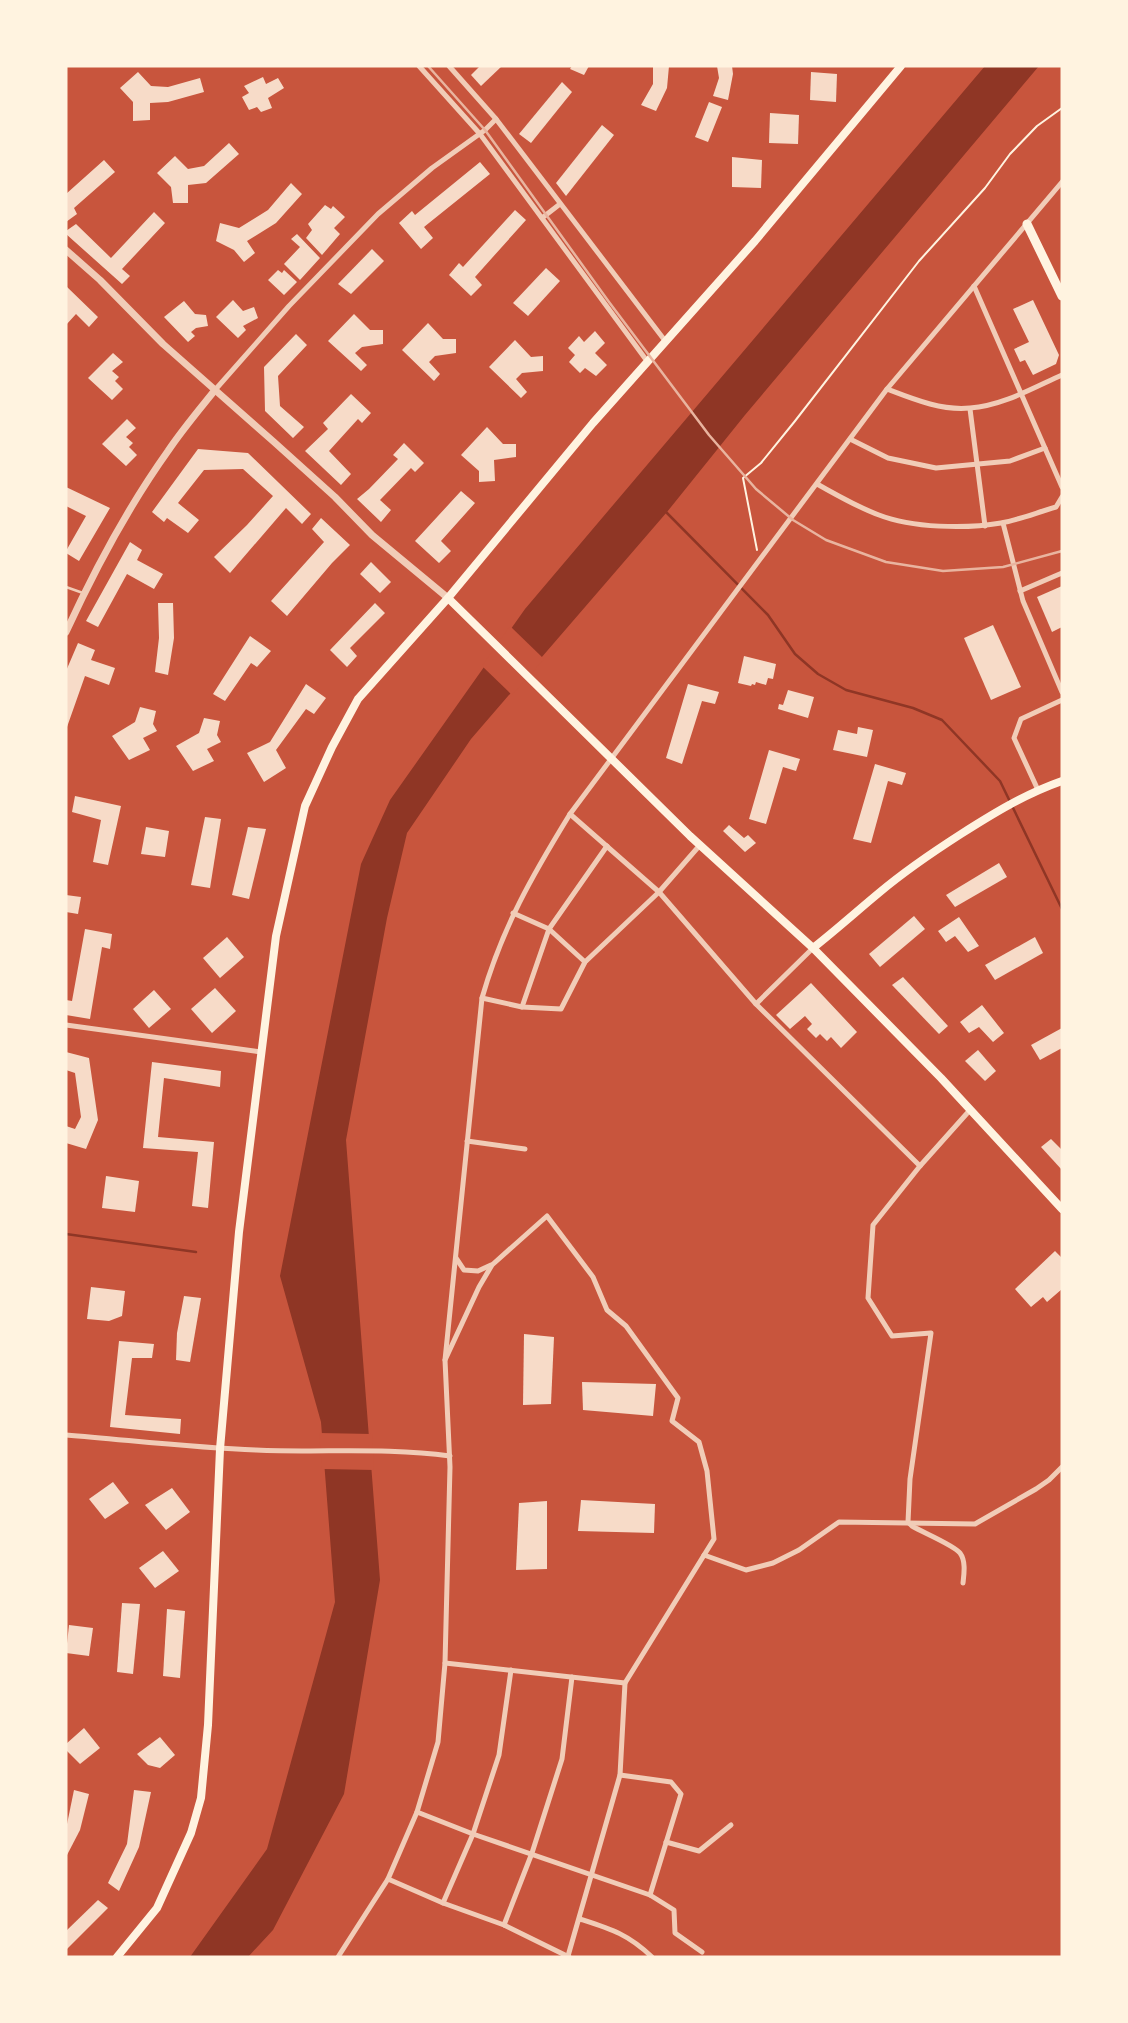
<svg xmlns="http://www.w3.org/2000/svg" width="1128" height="2023" font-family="Ubuntu,sans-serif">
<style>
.water{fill:#8f3625}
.pier{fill:#c8553d}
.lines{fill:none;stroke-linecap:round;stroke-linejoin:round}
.stream{stroke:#8f3625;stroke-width:2.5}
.building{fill:#f7dbc8}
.path{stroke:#fff3e0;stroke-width:2}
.service{stroke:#f1ccb7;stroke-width:2.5}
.minor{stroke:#f1ccb7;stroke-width:5}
.tertiary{stroke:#f1ccb7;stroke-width:7}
.secondary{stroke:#fff3e0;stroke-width:8}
.primary{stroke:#fff3e0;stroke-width:9}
.rail{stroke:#e9b49f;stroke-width:2.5}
</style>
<rect width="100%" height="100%" fill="#c8553d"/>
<!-- water -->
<polygon class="water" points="985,66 1039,66 745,415 667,512 471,739 407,833 387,918 346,1140 380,1580 344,1794 273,1930 248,1957 190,1957 267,1849 335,1602 321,1422 280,1276 361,864 390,800 525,609"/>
<!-- pier -->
<g class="pier">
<polygon points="510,626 544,659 512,695 482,666"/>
<polygon points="319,1433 372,1434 374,1470 322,1469"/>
</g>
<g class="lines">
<!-- stream -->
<g class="stream">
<polyline points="665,511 768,615 795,654 818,674 846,690 913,708 942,720 1000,781 1062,909"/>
<polyline points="66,1234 196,1252"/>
</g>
</g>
<!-- building -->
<g class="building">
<polygon points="480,66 502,66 481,86 471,75"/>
<polygon points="572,66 589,66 584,75 570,69"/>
<polygon points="653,66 669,66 667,88 656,111 641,105 653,84"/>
<polygon points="717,66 732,66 733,74 728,100 713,96 719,78"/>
<polygon points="138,72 151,86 168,87 200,78 204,92 168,102 150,103 150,120 133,121 133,102 120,88"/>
<polygon points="811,72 837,74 836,102 810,100"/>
<polygon points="263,77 266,84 278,78 284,88 268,98 272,108 261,112 257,107 249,110 242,97 249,93 244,86"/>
<polygon points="562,82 572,92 531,143 519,134"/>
<polygon points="709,102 722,107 708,142 695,137"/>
<polygon points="770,113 799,115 798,144 769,143"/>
<polygon points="602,125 614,135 566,196 556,183"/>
<polygon points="229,143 239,154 206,183 188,185 188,203 173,203 171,187 157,173 175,156 188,169 204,166"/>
<polygon points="732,157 762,160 761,188 732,187"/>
<polygon points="104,160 115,172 74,208 77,214 66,222 66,194"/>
<polygon points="480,162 490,174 424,227 433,238 421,249 399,223 412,211 415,215"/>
<polygon points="291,183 302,194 276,223 247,241 255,253 244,262 234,250 216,241 220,223 239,228 268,210"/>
<polygon points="325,205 331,209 333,206 345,217 334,228 340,234 322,255 306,238 312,230 308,224"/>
<polygon points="515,210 526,220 475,277 482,285 471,296 449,275 459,263 463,267"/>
<polygon points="154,212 165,223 122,269 130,276 122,284 66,234 66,231 76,224 111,258"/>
<polygon points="297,234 320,258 300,280 284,264 300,247 291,239"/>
<polygon points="372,249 384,261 351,294 338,284"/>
<polygon points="546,268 560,281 528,316 513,303"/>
<polygon points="278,270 282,273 284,270 297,282 284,295 268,280"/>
<polygon points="66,286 98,317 89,327 76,314 66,325"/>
<polygon points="233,300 243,311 254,307 258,318 243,326 246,330 238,338 216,317"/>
<polygon points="1033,300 1059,355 1056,364 1033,375 1025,360 1020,362 1014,349 1029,342 1013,309"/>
<polygon points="184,301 195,314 206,315 208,326 196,328 191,332 195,336 188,342 164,317"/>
<polygon points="354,314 370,330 383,330 383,344 362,347 355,353 367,365 361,371 328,341"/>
<polygon points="428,323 443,339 456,339 456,353 435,356 429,362 440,374 434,381 402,350"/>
<polygon points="595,331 605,343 595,353 607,365 596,376 585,368 580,373 569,362 575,355 568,348 579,336 584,342"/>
<polygon points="296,334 307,345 278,376 280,406 304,427 293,438 265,411 264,367"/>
<polygon points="515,340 531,357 543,356 543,371 522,373 516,379 527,392 521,398 489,367"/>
<polygon points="113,353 123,362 112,371 119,377 115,381 123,389 112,400 88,378"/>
<polygon points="351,394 371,413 362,423 358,419 329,451 351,474 341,485 305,451 328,429 323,423"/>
<polygon points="127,419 136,428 126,437 133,443 129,447 137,455 126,466 102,444"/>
<polygon points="487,427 503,444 516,444 516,457 494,460 495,481 479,482 479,471 461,455"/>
<polygon points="404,443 424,463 415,472 411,468 380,500 391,510 381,522 357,499 369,489 398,459 393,455"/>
<polygon points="198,449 248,453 311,514 302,524 286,508 230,573 214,557 247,525 273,496 243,469 204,470 178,503 199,520 188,533 167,518 164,522 152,512"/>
<polygon points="66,487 110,508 79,561 66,553 66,551 86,516 66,506"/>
<polygon points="461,491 475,503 441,541 451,551 439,563 415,541"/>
<polygon points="321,518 350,545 332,563 287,616 271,601 324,542 312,529"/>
<polygon points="130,542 142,550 137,560 163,574 154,589 127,574 98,627 86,621"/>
<polygon points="371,562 391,582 380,593 360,574"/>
<polygon points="1062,586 1062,627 1052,632 1037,597"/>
<polygon points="158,603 173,603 174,638 168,675 155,672 159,638"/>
<polygon points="375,603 385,613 350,648 357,656 347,667 330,650"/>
<polygon points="993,625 1021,687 991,700 964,638"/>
<polygon points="250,636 271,651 257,667 251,663 225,701 213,694"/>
<polygon points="78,643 95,650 91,660 115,668 109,685 85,676 67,727 66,671"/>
<polygon points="744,656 776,664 773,679 768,678 766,685 756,682 755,685 752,684 751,686 738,683"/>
<polygon points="306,684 326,698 314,714 306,709 276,750 286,768 264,782 247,753 270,742"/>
<polygon points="688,684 719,692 715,704 702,701 682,764 666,758"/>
<polygon points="788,690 814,697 808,718 778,709 779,704 783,705"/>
<polygon points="140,707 156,711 153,724 157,731 143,738 150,750 129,760 112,736 135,722"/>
<polygon points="204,718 220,721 217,735 221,742 207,749 214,761 193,771 176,746 199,733"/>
<polygon points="858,727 873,730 867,757 833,750 838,730 857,734"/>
<polygon points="769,750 800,759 796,771 783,767 766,824 749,819"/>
<polygon points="875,764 906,773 902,785 888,781 871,843 853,839"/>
<polygon points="75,796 121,806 108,865 93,862 101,820 72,812"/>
<polygon points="205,817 221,819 210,888 191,885"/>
<polygon points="729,825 744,838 748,835 756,843 745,852 723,831"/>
<polygon points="146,827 169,831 165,857 141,854"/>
<polygon points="248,827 266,829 249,899 232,895"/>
<polygon points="999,863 1007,877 955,907 946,895"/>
<polygon points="66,895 81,897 78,914 66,912"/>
<polygon points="914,916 925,929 880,967 869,954"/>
<polygon points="959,917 979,946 968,952 955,936 946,942 938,931"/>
<polygon points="85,929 112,934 110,949 102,947 90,1019 66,1015 66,1000 72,1001"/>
<polygon points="227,937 244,957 220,978 203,958"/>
<polygon points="1035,937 1043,953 995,980 985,965"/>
<polygon points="903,977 948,1026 939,1034 892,985"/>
<polygon points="811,983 857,1032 841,1048 831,1037 827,1041 820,1034 816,1038 807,1029 812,1024 805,1016 790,1029 776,1015"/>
<polygon points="215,988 236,1011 212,1033 191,1009"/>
<polygon points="154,990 171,1009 149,1028 133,1009"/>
<polygon points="982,1005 1004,1033 993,1042 979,1027 969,1033 960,1022"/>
<polygon points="1062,1028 1062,1048 1040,1060 1031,1045"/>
<polygon points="978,1050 996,1071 985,1081 965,1061"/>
<polygon points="66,1052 89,1058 98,1120 86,1149 66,1143 66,1126 75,1129 81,1117 75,1073 66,1070"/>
<polygon points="152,1062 221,1071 220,1087 164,1078 158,1137 214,1142 208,1208 192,1206 198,1152 143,1148"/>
<polygon points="1051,1139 1062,1150 1062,1170 1041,1147"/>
<polygon points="106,1176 139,1181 135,1212 102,1208"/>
<polygon points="1055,1251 1062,1258 1062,1289 1047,1302 1043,1297 1031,1307 1015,1289"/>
<polygon points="91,1287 125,1291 122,1316 109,1321 87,1319"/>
<polygon points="184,1296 201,1298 190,1362 176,1360 177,1333"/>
<polygon points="524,1334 554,1337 551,1404 523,1405"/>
<polygon points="119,1341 154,1344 152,1358 132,1358 125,1415 181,1419 180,1434 110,1427"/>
<polygon points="582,1382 656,1384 653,1416 583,1410"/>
<polygon points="113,1482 129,1503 105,1519 89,1499"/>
<polygon points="172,1488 190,1512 166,1530 145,1505"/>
<polygon points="581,1500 655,1504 654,1533 578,1531"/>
<polygon points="547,1501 547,1569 516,1570 519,1503"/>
<polygon points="163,1551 179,1571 155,1588 139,1568"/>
<polygon points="122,1603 140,1604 133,1674 117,1672"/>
<polygon points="167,1609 185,1611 180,1678 163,1676"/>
<polygon points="69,1625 93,1628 89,1656 66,1653"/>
<polygon points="84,1728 100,1748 80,1764 66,1750 66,1744"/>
<polygon points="160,1737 175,1755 160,1768 148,1765 137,1754"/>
<polygon points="74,1790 89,1794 80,1830 66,1857 66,1829"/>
<polygon points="134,1790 151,1792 139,1847 119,1891 108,1883 127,1844"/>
<polygon points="98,1900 108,1908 66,1950 66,1931"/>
</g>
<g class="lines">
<!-- path -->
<polyline class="path" points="757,550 743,478 761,463 795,421 919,261 985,188 1010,154 1037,126 1062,108"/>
<!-- service -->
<polyline class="service" points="66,587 83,593"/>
<!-- minor -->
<g class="minor">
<polyline points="419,66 480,134 647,361"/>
<polyline points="449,66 496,119 666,342"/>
<polyline points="542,218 560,204"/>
<polyline points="974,286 1062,487"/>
<path d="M887 389C913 399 942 411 970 408 1002 406 1033 388 1062 375"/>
<polyline points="215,390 289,306 378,214 432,168 485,130 496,119"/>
<polyline points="970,409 985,526"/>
<polyline points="850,439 888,458 936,468 1010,461 1045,448"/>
<path d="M817 484C837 495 857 507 879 515 912 528 966 529 1001 523 1019 520 1038 512 1056 507L1062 497"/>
<polyline points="1003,523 1023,601 1062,692"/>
<polyline points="1020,591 1062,573"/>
<polyline points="1038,790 1014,738 1021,719 1062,700"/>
<polyline points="570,814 659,892 756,1004 920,1166"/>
<polyline points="513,913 549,929 585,962"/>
<polyline points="482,998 522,1007 561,1009 585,962 659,892 700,845"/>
<polyline points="756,1004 813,948"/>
<polyline points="522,1007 549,929 607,846"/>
<polyline points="66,1025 261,1052"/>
<polyline points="467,1141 525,1149"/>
<polyline points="456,1258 464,1270 478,1271 491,1265"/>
<path d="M445 1360 482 998C502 928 532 876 570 814L887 389 1062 182"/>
<path d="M66 1435C129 1440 193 1448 256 1450 321 1453 385 1447 450 1456"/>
<polyline points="704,1555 746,1570 773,1563 799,1550 839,1522 975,1524 1036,1489 1049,1480 1062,1467"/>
<path d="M963 1583C964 1574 966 1561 960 1553 954 1545 922 1532 912 1526L908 1522 910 1479 931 1333 892 1336 868 1298 873 1225 920 1166 970 1110"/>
<polyline points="445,1663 625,1683 620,1775 568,1956"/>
<polyline points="620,1775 671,1782 681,1794 650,1895"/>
<polyline points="417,1812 473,1834 650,1895 674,1910 675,1933 702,1952"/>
<polyline points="666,1842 699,1851 731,1825"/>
<polyline points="388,1879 443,1903 504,1925 569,1957"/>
<polyline points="443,1903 473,1834 499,1755 511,1670"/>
<path d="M580 1919C611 1929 628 1934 652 1957"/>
<polyline points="504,1925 532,1853 562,1759 572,1677"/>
<polyline points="338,1957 388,1879 417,1812 438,1742 445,1663 450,1467 445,1360 479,1287 492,1265 547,1216 593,1277 607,1310 626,1326 678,1398 672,1421 699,1442 707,1471 714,1539 625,1683"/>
</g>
<!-- tertiary -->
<g class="tertiary">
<polyline points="66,250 100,280 163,344 274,442 335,497 372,535 448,598"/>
<path d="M66 632C95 569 128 507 168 451 182 430 199 410 215 390"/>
</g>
<!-- secondary -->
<g class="secondary">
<polyline points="448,598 690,836 813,948 941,1078 1062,1209"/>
<path d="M813 948C836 930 857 911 880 892 905 871 933 852 961 834 994 813 1025 794 1062 781"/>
<polyline points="117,1957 157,1908 191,1833 201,1798 208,1725 220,1449 239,1232 276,936 305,806 332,747 358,699 448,598 593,423 755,241 901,66"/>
</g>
<!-- primary -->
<polyline class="primary" points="1027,224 1062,296"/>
<!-- rail -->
<polyline class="rail" points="428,66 485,130 609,302 709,435 756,489 793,520 826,540 886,562 943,571 1003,567 1062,551"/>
</g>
<!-- border -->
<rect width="1128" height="2023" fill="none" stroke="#fff3e0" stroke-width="135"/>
</svg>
